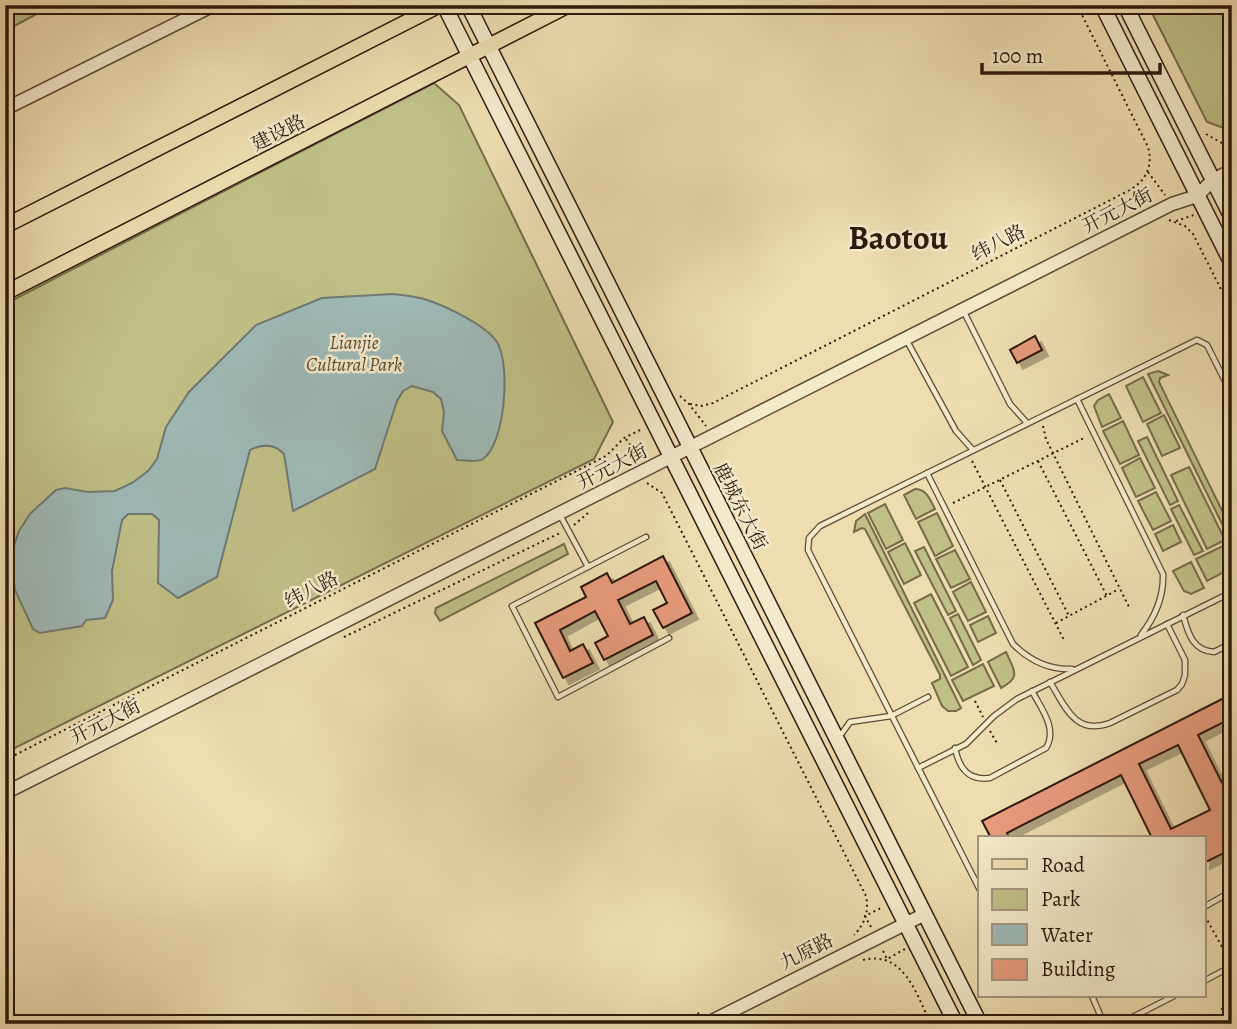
<svg xmlns="http://www.w3.org/2000/svg" width="1237" height="1029" font-family="Alegreya,'Noto Serif SC',serif">
<style>
.green{fill:#bfbf86;stroke:#766c4a;stroke-width:2}
.water{fill:#9eb9b6;stroke:#717972;stroke-width:2}
.building{fill:#e79b7c;stroke:#2d190d;stroke-width:2;fill-rule:evenodd;filter:url(#shadow)}
.lines{fill:none;stroke-linecap:round;stroke-linejoin:round}
.service-casing{stroke:#5d4a36;stroke-width:7}
.tertiary-casing{stroke:#5d4a36;stroke-width:15}
.secondary-casing{stroke:#2d190d;stroke-width:17}
.primary-casing{stroke:#2d190d;stroke-width:17}
.path{stroke:#2d190d;stroke-width:2;stroke-dasharray:2 3.5;stroke-linecap:butt}
.service{stroke:#f3e9cb;stroke-width:4.5}
.tertiary{stroke:#f3e9cb;stroke-width:12}
.secondary{stroke:#f3e9cb;stroke-width:14}
.primary{stroke:#edddaf;stroke-width:14}
.labels{text-anchor:middle;stroke-width:5;stroke-linejoin:round;paint-order:stroke}
.street-label{font-size:19px;fill:#2d190d;stroke:#f3e9cb}
.park-label{font-size:19px;font-style:italic;fill:#594b31;stroke:#f3e9cb}
.town-label{font-size:33px;font-weight:bold;fill:#2d190d;stroke:#f3e9cb}
</style>
<defs>
<filter id="shadow"><feDropShadow dx="6" dy="6" stdDeviation="0" flood-color="#0004"/></filter>
</defs>
<rect width="100%" height="100%" fill="#edddaf"/>
<filter id="stains"><feTurbulence type="fractalNoise" baseFrequency=".00286" numOctaves="4"/><feColorMatrix values="0 0 0 0 .2 0 0 0 0 .09 0 0 0 0 .02 0 0 0 .5 -.17"/></filter>
<radialGradient id="worn" r=".72"><stop offset=".6" stop-color="#630" stop-opacity="0"/><stop offset="1" stop-color="#630" stop-opacity=".3"/></radialGradient>
<!-- green -->
<g class="green">
<polygon points="5,5 53,5 9,29 5,21"/>
<polygon points="1148,5 1232,5 1232,131 1207,122"/>
<polygon points="434,83 459,105 613,422 594,459 5,753 5,304"/>
<polygon points="1158,371 1168,375 1160,378 1159,382 1232,531 1232,544 1148,374"/>
<polygon points="1143,377 1161,413 1143,422 1126,386"/>
<polygon points="1109,394 1121,418 1102,427 1094,406 1098,400"/>
<polygon points="1164,415 1180,448 1162,456 1147,424"/>
<polygon points="1123,421 1139,455 1120,464 1103,431"/>
<polygon points="1147,437 1178,501 1170,505 1138,441"/>
<polygon points="1140,458 1155,488 1136,497 1122,468"/>
<polygon points="1189,467 1225,540 1207,549 1171,475"/>
<path d="M915 489C927 489 930 500 935 509L916 519 904 495Z"/>
<polygon points="1156,492 1171,521 1153,530 1138,501"/>
<polygon points="885,504 903,540 886,549 868,513"/>
<polygon points="1179,505 1203,551 1194,555 1171,509"/>
<polygon points="937,513 953,546 935,556 918,522"/>
<polygon points="865,514 961,708 956,711 948,711 942,706 932,683 940,679 940,675 865,529 862,528 854,532 856,521"/>
<polygon points="1173,525 1181,542 1163,551 1155,534"/>
<polygon points="905,543 921,575 904,584 888,552"/>
<polygon points="564,544 568,554 440,621 435,613 436,608"/>
<polygon points="1227,544 1232,553 1232,568 1207,581 1196,559"/>
<polygon points="924,547 956,611 948,615 915,551"/>
<polygon points="955,550 970,579 951,588 936,559"/>
<polygon points="1191,562 1204,588 1191,594 1184,591 1173,571"/>
<polygon points="971,582 986,612 968,621 953,592"/>
<polygon points="931,594 968,667 951,676 914,603"/>
<polygon points="958,614 981,660 973,665 950,618"/>
<polygon points="988,616 996,633 978,642 970,625"/>
<path d="M1006 652C1014 670 1022 677 1001 688L988 662Z"/>
<polygon points="983,664 994,686 963,701 952,680"/>
</g>
<!-- water -->
<path class="water" d="M393 294C403 295 414 296 424 299 444 305 486 325 497 342 511 365 505 444 483 459 476 463 465 460 457 460L442 431 444 412 441 399 433 392 412 386 403 391 397 401 375 469 293 511 284 454C274 443 262 444 250 450L217 577 178 598 158 583 159 520 152 514H128L122 520 112 571 113 600 105 618 86 620 82 626 40 633 33 629 15 590 11 555 19 531 30 514 56 490 65 488 88 492 115 491 132 483 148 471 157 459 166 427 189 392 256 325 322 298Z"/>
<!-- building -->
<g class="building">
<polygon points="1035,336 1042,350 1017,363 1010,350"/>
<polygon points="663,556 692,613 663,628 653,610 667,603 656,581 618,600 630,624 644,617 653,635 604,660 595,643 608,636 595,611 560,630 570,651 583,644 593,663 563,678 535,623 586,597 581,587 607,573 612,583"/>
<path d="M1232 694V718L1198 735 1230 799 1232 798V849L1204 863V838H1152L1121 775 1007 833 1009 838H991L982 821ZM1178 745 1210 810 1171 829 1139 764Z"/>
<polygon points="1232,1004 1232,1024 1206,1024 1225,1014 1222,1009"/>
</g>
<g class="lines">
<!-- service casing -->
<g class="service-casing">
<g id="service">
<polyline points="964,312 1010,404 1027,423"/>
<polyline points="909,340 907,341 956,431 973,450"/>
<path d="M1077 399 1163 574C1164 597 1155 617 1141 635"/>
<path d="M927 473 1013 644C1030 661 1049 670 1072 669"/>
<polyline points="560,515 588,567"/>
<polyline points="646,537 512,606 558,697 669,638"/>
<path d="M1183 615C1188 632 1192 651 1214 652L1232 643"/>
<path d="M1050 682C1065 706 1075 736 1110 723L1177 690 1182 684 1185 675V660L1167 624"/>
<polyline points="840,736 850,722 891,716 928,697"/>
<path d="M955 748C959 768 968 781 990 778L1046 748C1058 729 1041 708 1032 691"/>
<polyline points="918,768 966,744 994,716 1017,699 1232,592"/>
<polyline points="980,890 808,550 809,538 820,526 1197,340 1207,345 1232,395"/>
<polyline points="1204,907 1232,891"/>
<polyline points="1204,981 1232,966"/>
<polyline points="1092,996 1104,1024"/>
<polyline points="1119,1024 1174,996"/>
</g>
</g>
<!-- tertiary casing -->
<g class="tertiary-casing">
<g id="tertiary">
<polyline points="5,109 214,5"/>
<polyline points="5,793 1172,204 1197,196 1213,180 1232,170"/>
<polyline points="706,1024 925,914"/>
</g>
</g>
<!-- secondary casing -->
<g class="secondary-casing">
<g id="secondary">
<polyline points="444,5 956,1024"/>
<polyline points="468,5 980,1024"/>
<polyline points="1102,5 1232,264"/>
<polyline points="1125,5 1232,218"/>
</g>
</g>
<!-- primary casing -->
<g class="primary-casing">
<g id="primary">
<polyline points="5,226 440,5"/>
<polyline points="5,293 569,5"/>
</g>
</g>
<!-- path -->
<g class="path">
<polyline points="1206,134 1232,149"/>
<polyline points="1148,172 1165,195"/>
<polyline points="1169,220 1185,226 1193,234 1232,311"/>
<polyline points="1176,221 1194,215"/>
<polyline points="680,396 689,404 706,426"/>
<path d="M690 404 701 406 713 403 1126 192C1144 183 1154 168 1148 147L1077 5"/>
<polyline points="1043,426 1046,439 1130,609"/>
<polyline points="626,439 641,460"/>
<polyline points="972,461 1065,642"/>
<polyline points="1038,461 1107,596"/>
<polyline points="1000,480 1069,616"/>
<path d="M647 483 662 493 866 896C869 911 865 924 854 935"/>
<polyline points="953,503 1086,437"/>
<polyline points="574,525 588,513"/>
<polyline points="1056,623 1119,589"/>
<polyline points="344,637 560,533"/>
<polyline points="975,701 983,717"/>
<polyline points="990,731 998,745"/>
<polyline points="5,760 606,456 624,438 642,429"/>
<polyline points="1205,916 1227,956 1232,953"/>
<polyline points="871,927 865,916 883,907"/>
<polyline points="883,951 887,959 905,949"/>
<path d="M863 960C904 950 916 994 931 1024"/>
<polyline points="678,1024 699,1013"/>
</g>
<!-- service -->
<use href="#service" class="service"/>
<!-- tertiary -->
<use href="#tertiary" class="tertiary"/>
<!-- secondary -->
<use href="#secondary" class="secondary"/>
<!-- primary -->
<use href="#primary" class="primary"/>
</g>
<g class="labels">
<!-- street labels -->
<g class="street-label">
<text transform="translate(278 132) rotate(-27)" y="7">建设路</text>
<text transform="translate(1117 210) rotate(-27)" y="7">开元大街</text>
<text transform="translate(998 242) rotate(-27)" y="7">纬八路</text>
<text transform="translate(612 466) rotate(-27)" y="7">开元大街</text>
<text transform="translate(741 506) rotate(63)" y="7">鹿城东大街</text>
<text transform="translate(311 589) rotate(-27)" y="7">纬八路</text>
<text transform="translate(105 721) rotate(-27)" y="7">开元大街</text>
<text transform="translate(806 951) rotate(-27)" y="7">九原路</text>
</g>
<!-- park labels -->
<g class="park-label">
<text x="354" y="349">Lianjie<tspan x="354" dy="22">Cultural Park</tspan></text>
</g>
<!-- town labels -->
<g class="town-label">
<text x="898" y="249">Baotou</text>
</g>
</g>
<!-- margin -->
<rect width="1237" height="1029" fill="none" stroke="#edddaf" stroke-width="28"/>
<rect x="7" y="7" width="1223" height="1015" fill="none" stroke="#2d190d" stroke-width="3.5"/>
<rect x="14" y="14" width="1209" height="1001" fill="none" stroke="#2d190d" stroke-width="2"/>
<!-- legend -->
<rect x="978" y="836" width="228" height="161" fill="#f3e9cb" stroke="#a4967f" stroke-width="2"/>
<rect x="992" y="859" width="35" height="10" fill="#edddaf" stroke="#a4967f" stroke-width="2"/>
<text x="1041" y="872" font-size="21" fill="#2d190d">Road</text>
<rect x="992" y="889" width="35" height="21" fill="#bfbf86" stroke="#a4967f" stroke-width="2"/>
<text x="1041" y="906" font-size="21" fill="#2d190d">Park</text>
<rect x="992" y="924" width="35" height="21" fill="#9eb9b6" stroke="#a4967f" stroke-width="2"/>
<text x="1041" y="942" font-size="21" fill="#2d190d">Water</text>
<rect x="992" y="959" width="35" height="21" fill="#e79b7c" stroke="#a4967f" stroke-width="2"/>
<text x="1041" y="976" font-size="21" fill="#2d190d">Building</text>
<!-- scale -->
<path d="M982 63v10h178v-10" fill="none" stroke="#2d190d" stroke-width="3.5"/>
<text x="992" y="63" font-size="21" fill="#2d190d" stroke="#f3e9cb" stroke-width="5" paint-order="stroke">100 m</text>
<rect width="100%" height="100%" filter="url(#stains)"/>
<rect width="100%" height="100%" fill="url(#worn)"/>
</svg>
